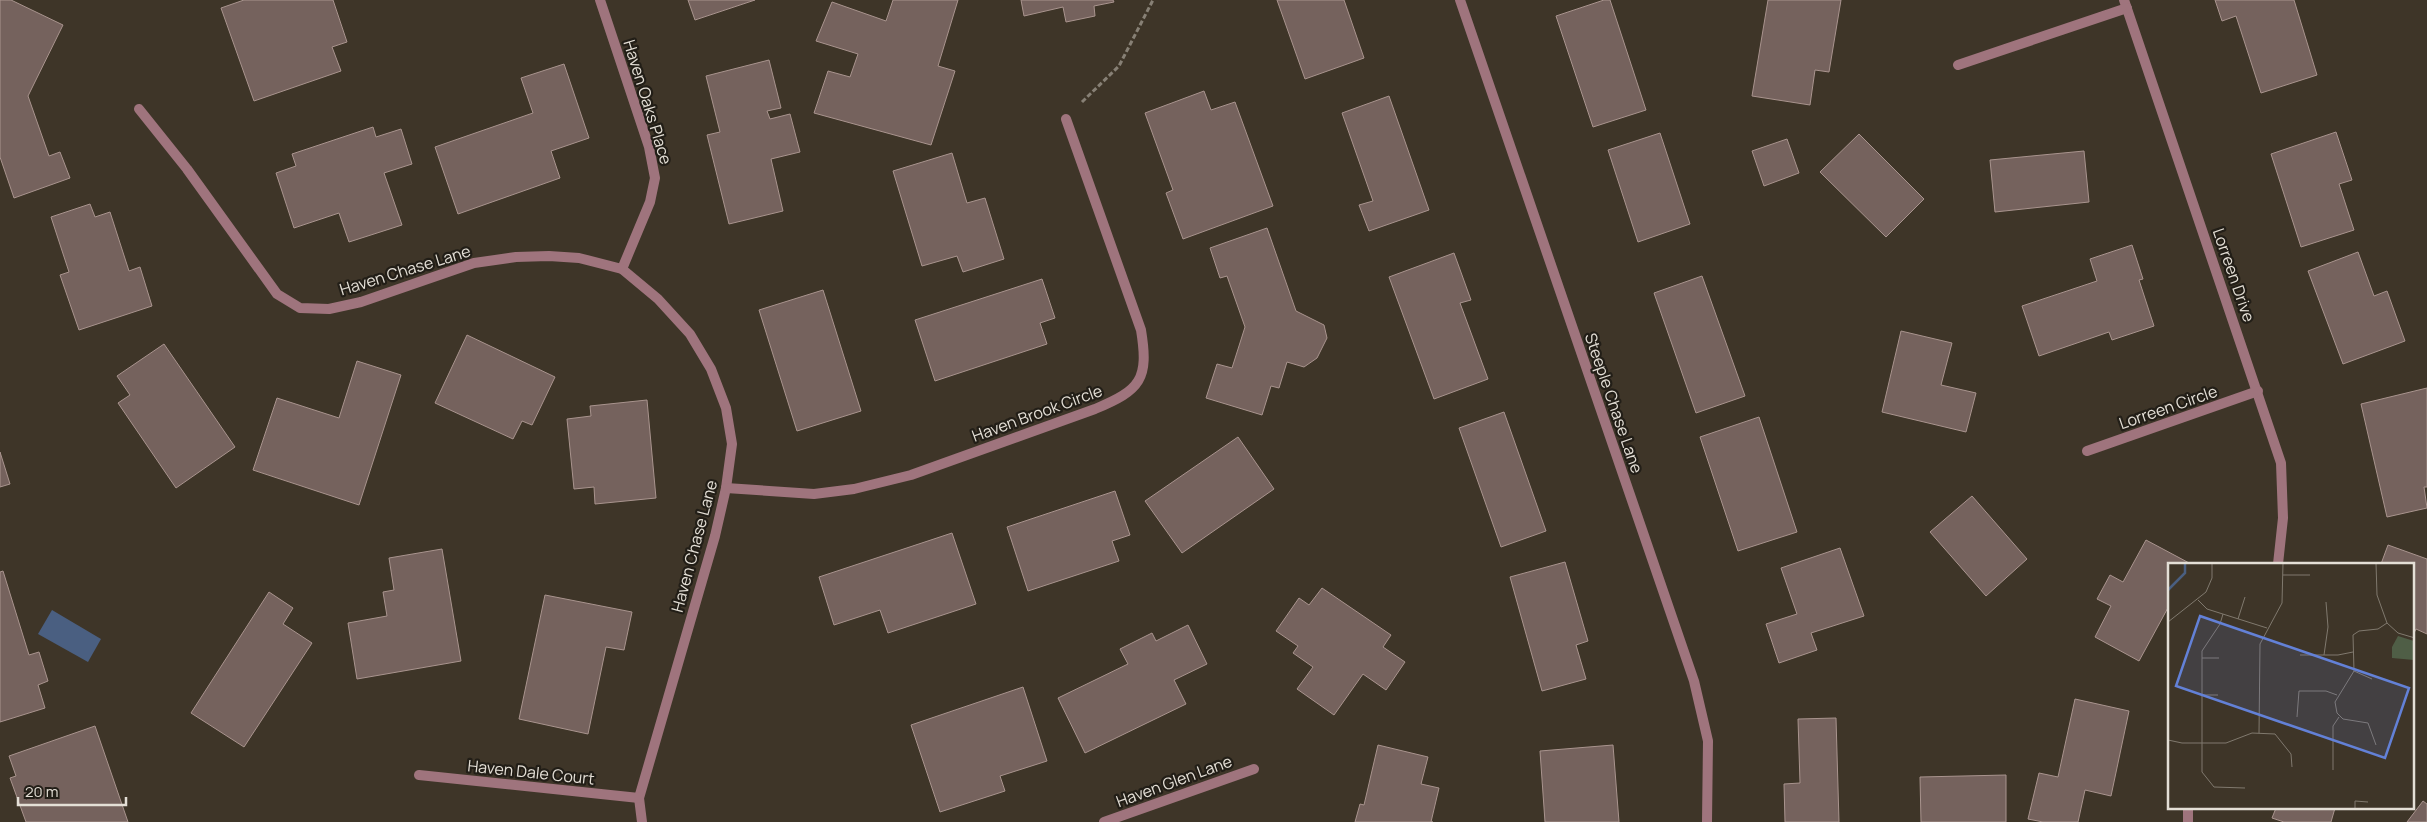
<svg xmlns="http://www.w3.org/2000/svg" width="2427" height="822" font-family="Manrope,sans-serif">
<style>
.water{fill:#4a5f81}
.building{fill:#75625d;stroke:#a9948e}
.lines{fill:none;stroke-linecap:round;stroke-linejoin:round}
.path{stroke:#878075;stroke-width:3;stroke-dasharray:5 2.5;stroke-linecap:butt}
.street{stroke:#9f747d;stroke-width:10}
.labels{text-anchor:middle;stroke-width:4.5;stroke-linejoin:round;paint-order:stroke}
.street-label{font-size:16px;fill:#e4dfd6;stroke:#221e17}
.inset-river{fill:none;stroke:#4a5f81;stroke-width:2.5}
.inset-road{fill:none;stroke:#80796e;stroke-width:1}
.view{fill:#6381d7;fill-opacity:0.15;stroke:#6381d7;stroke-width:2.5}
.inset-edge{fill:none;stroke:#e4dfd6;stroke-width:2.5}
</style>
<rect width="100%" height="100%" fill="#3e3528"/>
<!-- water -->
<polygon class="water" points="52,610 101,639 88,662 38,634"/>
<!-- building -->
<g class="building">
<polygon points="0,0 11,0 63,25 28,96 49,156 60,152 70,178 14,198 0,157"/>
<polygon points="244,0 333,0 347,42 332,47 341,71 254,101 221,8"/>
<polygon points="688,0 755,0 695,20"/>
<polygon points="893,0 958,0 938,66 955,71 931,145 814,113 828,71 850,77 858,54 816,41 832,2 886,21"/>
<polygon points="1021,0 1113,0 1114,2 1094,6 1095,16 1066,22 1063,7 1024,16"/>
<polygon points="1277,0 1344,0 1364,58 1305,79"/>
<polygon points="1604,0 1610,0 1646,110 1593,127 1556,16"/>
<polygon points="1768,0 1841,0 1829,72 1815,70 1810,105 1752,96"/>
<polygon points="2215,0 2294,0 2317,75 2261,93 2236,16 2222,21"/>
<polygon points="769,60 781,108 767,111 770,119 790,114 800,152 771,159 783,211 729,224 707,135 720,132 706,76"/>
<polygon points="564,64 589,138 551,151 560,178 458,214 435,147 533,113 521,78"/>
<polygon points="1204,91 1211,110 1235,102 1273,206 1183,239 1166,193 1173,190 1145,113"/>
<polygon points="1389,96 1429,210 1369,231 1359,205 1373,201 1342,113"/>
<polygon points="373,127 376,137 401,129 412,164 384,173 402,225 349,242 339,213 294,228 276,173 296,166 292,154"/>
<polygon points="2336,132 2352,180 2339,184 2354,230 2301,247 2271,154"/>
<polygon points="1660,133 1690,224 1638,242 1608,150"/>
<polygon points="1859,134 1924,199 1886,237 1820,172"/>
<polygon points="1787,139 1799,173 1764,186 1752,151"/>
<polygon points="2084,151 2089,202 1995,212 1990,160"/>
<polygon points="952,153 967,203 985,198 1004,259 963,272 957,256 922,266 893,171"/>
<polygon points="90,204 95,217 110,212 129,271 140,267 152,306 79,330 60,275 69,272 51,217"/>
<polygon points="1267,228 1296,311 1324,325 1327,338 1317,358 1304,367 1287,362 1279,388 1271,386 1262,415 1206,398 1217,364 1232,368 1245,327 1227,276 1220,278 1210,248"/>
<polygon points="2132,245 2143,279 2139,280 2154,326 2112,340 2109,332 2039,356 2022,306 2097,281 2090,259"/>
<polygon points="2358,252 2374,296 2387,291 2405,341 2343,364 2308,271"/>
<polygon points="1454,253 1471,300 1460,303 1488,379 1434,399 1389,277"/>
<polygon points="1702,276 1745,396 1696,413 1654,293"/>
<polygon points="1042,279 1055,318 1040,323 1047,344 935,381 915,320"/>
<polygon points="823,290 861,411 797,431 759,310"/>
<polygon points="1901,331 1952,343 1941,385 1976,393 1966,432 1882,412"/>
<polygon points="467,335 555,377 532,425 522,421 513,439 435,403"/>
<polygon points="164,344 235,447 176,488 118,403 130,395 117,376"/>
<polygon points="357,361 401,375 359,505 253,470 277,398 339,418"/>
<polygon points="2427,388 2427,487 2424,487 2427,508 2387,517 2361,404"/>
<polygon points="647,400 656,498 595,504 594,487 574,489 567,419 591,416 590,406"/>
<polygon points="1504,412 1546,531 1501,547 1459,428"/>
<polygon points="1759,417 1797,532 1738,551 1700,437"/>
<polygon points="1238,437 1274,489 1182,553 1145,501"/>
<polygon points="0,452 10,484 0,487"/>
<polygon points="1115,491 1130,535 1112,541 1119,561 1028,591 1007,527"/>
<polygon points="1972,496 2027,559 1986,596 1930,532"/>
<polygon points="952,533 976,604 888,633 880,610 834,625 819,577"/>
<polygon points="2146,540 2191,564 2170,564 2170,604 2139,661 2095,637 2111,606 2097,599 2110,575 2123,582"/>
<polygon points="2388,545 2427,559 2427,634 2416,629 2413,635 2413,564 2381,564"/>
<polygon points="1840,548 1864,616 1811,633 1817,650 1779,663 1766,624 1797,614 1781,568"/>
<polygon points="442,549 461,661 357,679 348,623 387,616 383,592 394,590 389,558"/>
<polygon points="1565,562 1588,641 1576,645 1586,679 1542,691 1510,577"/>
<polygon points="3,571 29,655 39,652 48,681 38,685 45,708 0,722 0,572"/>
<polygon points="1322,588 1391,635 1383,647 1405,662 1386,690 1363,674 1334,715 1297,689 1313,667 1293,653 1298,646 1276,631 1299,598 1309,605"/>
<polygon points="269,592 293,608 283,624 312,643 244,747 191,713"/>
<polygon points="545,595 632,612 624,650 606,647 588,734 519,719"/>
<polygon points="1188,625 1207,664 1174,680 1186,704 1085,753 1058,698 1128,664 1120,649 1152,633 1156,641"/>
<polygon points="1023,687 1047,761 1000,776 1005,791 940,812 911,725"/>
<polygon points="2075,699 2129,711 2111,796 2085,790 2078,822 2043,822 2028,819 2039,773 2058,777"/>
<polygon points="1836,718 1839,822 1785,822 1784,784 1800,783 1798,719"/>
<polygon points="95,726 128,822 26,822 10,778 16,776 9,756"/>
<polygon points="1378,745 1428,757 1421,784 1439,788 1431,822 1433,822 1355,822 1360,804 1364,805"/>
<polygon points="1613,745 1619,822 1545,822 1540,751"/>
<polygon points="2006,775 2006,822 1921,822 1920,777"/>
<polygon points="2423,801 2427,804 2427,822 2407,822"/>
<polygon points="2276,808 2335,808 2331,822 2284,822 2272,818"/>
</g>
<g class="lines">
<!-- path -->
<polyline class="path" points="1082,102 1119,66 1153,0"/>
<!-- street -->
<g class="street">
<polyline points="600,0 649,147 655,178 650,202 622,269"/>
<polyline points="1460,0 1694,681 1708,741 1707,822"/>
<polyline points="2124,0 2281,463 2283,518 2278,564"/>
<polyline points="1958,65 2127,8"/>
<polyline points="139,109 187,169 277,294 300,308 329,309 361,302 474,263 516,257 549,256 579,258 622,269 658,299 690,334 711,369 726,408 732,444 726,488 715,536 639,798 642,822"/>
<polyline points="2087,451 2258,391"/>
<path d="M726 488 814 494 854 489 911 475 1095 409C1141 390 1149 379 1141 330L1066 119"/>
<polyline points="419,775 639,798"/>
<polyline points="1104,822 1254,769"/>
<polyline points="2188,822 2188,808"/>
</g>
</g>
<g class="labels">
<!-- street labels -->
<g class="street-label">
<text transform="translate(648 102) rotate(73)" y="6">Haven Oaks Place</text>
<text transform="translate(405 270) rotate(-17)" y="6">Haven Chase Lane</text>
<text transform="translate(2234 275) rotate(71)" y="6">Lorreen Drive</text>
<text transform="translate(1614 403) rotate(71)" y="6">Steeple Chase Lane</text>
<text transform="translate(2168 407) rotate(-19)" y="6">Lorreen Circle</text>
<text transform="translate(1037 413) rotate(-20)" y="6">Haven Brook Circle</text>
<text transform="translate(694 546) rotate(-75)" y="6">Haven Chase Lane</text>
<text transform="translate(531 772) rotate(6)" y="6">Haven Dale Court</text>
<text transform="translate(1174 781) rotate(-20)" y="6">Haven Glen Lane</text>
</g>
</g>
<!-- overview -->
<g transform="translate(2168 563)">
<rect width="246" height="246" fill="#3e3528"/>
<path d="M230 73 246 78V97L224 95V84Z" fill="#4f5e46"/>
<path class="inset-river" d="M0 27 17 10V0"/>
<path class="inset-road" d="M208 0 209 32 219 60 230 70 247 75M115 12H142M30 37 39 46 99 65M55 51 52 61 34 88V209L46 224 77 225M70 56 77 34M0 59 38 29 44 15V0M132 92H170L185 89M156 92 160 64 158 39M34 95H51M186 108 204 116M34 132H50M129 154 131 128H158L169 132M91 170 92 81 114 40 115 0M0 177 14 180H58L84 170 107 171 123 191 124 204M208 182 200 160 175 156 169 150 167 139 186 108 185 72 191 68 210 66 219 60M165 207V163L171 154M187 246V238L200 239"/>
<path class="view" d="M32 53 241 125 217 195 8 123Z"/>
<rect width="246" height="246" class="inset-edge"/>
</g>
<!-- scale -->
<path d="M18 797v8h108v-8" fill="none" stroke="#e4dfd6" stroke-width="2.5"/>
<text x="25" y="797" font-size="15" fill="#e4dfd6" stroke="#221e17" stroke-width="4" paint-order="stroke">20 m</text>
</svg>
